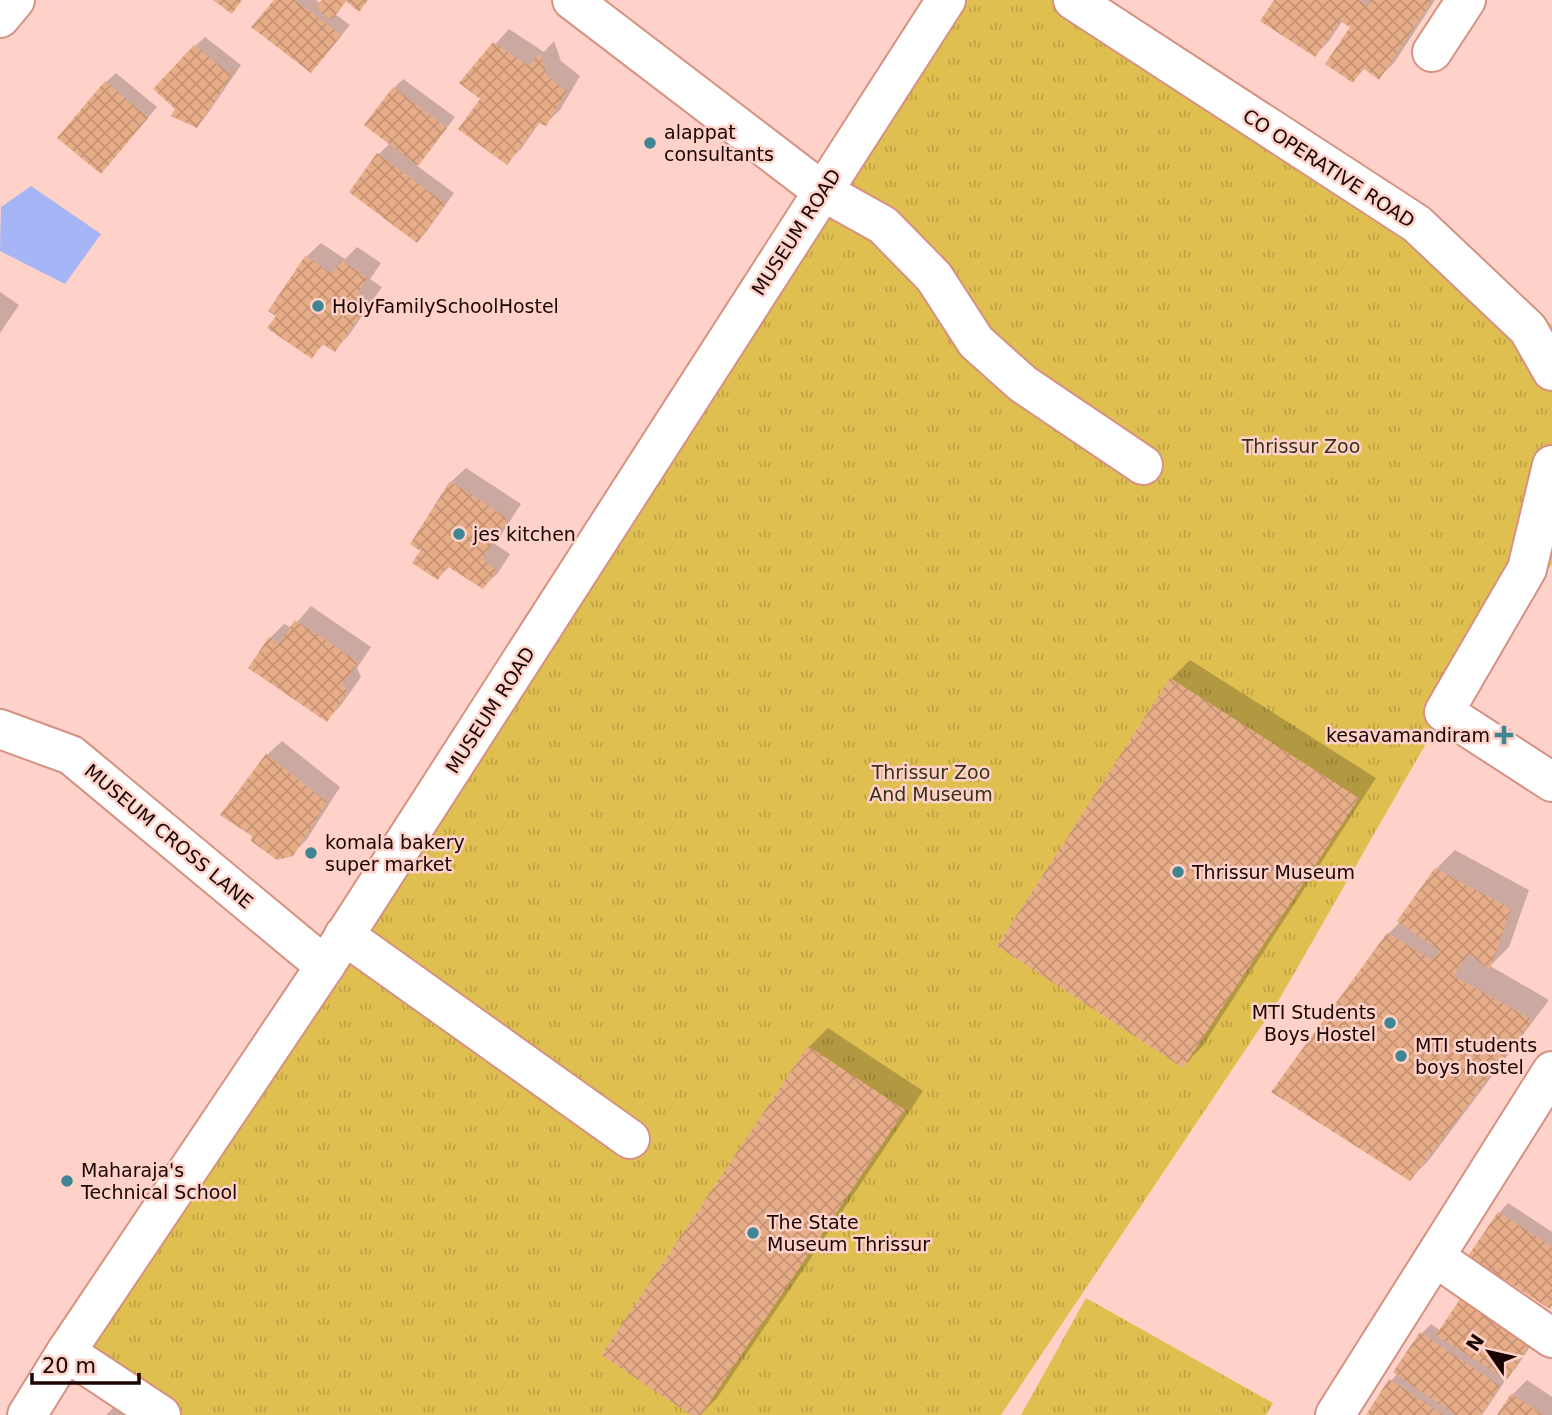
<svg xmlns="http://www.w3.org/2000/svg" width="1552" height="1415" font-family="'DejaVu Sans',sans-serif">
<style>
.park{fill:url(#park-tufts)}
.water{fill:#a5b5f5}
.shadow{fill:#0003}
.building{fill:url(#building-cross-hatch)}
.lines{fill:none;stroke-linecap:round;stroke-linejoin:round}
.minor-casing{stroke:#d59283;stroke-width:42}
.major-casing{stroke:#d59283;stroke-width:42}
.minor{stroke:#fff;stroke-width:38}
.major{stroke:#fff;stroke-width:38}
.poi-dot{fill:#408593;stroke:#fed2c9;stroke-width:2.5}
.labels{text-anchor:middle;stroke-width:5;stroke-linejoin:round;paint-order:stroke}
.poi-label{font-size:19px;fill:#1a0502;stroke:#fed2c9;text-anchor:start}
.street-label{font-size:19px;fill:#1a0502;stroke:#fed2c9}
.park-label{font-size:19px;fill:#39321b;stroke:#fed2c9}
</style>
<defs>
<pattern id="park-tufts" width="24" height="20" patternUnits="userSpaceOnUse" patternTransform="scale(1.75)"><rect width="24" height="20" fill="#dfbf50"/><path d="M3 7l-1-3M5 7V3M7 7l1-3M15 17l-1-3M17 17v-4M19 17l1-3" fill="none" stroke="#bfa344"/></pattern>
<pattern id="building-cross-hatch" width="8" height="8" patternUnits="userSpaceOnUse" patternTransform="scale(1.75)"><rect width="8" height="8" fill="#e7ad88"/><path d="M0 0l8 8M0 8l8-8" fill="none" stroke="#c69374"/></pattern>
</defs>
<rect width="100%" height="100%" fill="#fed2c9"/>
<!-- park -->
<g class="park">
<polygon points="946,0 1057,0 1552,325 1552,564 1444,712 1280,998 1001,1415 168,1415 66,1352"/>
<polygon points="1086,1298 1273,1403 1266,1415 1021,1415"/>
</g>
<!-- water -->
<polygon class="water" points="31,186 101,234 65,284 0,251 1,207"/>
<!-- shadow -->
<g class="shadow">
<polygon points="276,0 316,0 321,4 324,0 347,0 335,14 350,25 320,61"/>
<polygon points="1276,0 1435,0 1394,63 1379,77 1365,68 1353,81 1352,27 1343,20 1329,41 1315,55"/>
<polygon points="509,29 544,52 554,41 561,61 580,76 560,110 545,124 540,122 521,149 506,163 482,99 461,82"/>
<polygon points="205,37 241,65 206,116 197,126 195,46"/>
<polygon points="116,73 157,107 110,162 106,82"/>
<polygon points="403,79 455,117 427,154 416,165 454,193 427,231 417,241 351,191 379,154 390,143 394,88"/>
<polygon points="321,243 345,259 357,247 381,263 370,279 382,287 349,335 334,350 325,343 312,356 306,257"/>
<polygon points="0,292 19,305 0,333"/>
<polygon points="466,468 521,504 495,544 510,554 498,573 483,587 450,566 438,578 422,550 451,482"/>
<polygon points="311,606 371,647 357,668 361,677 341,705 327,720 270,638 284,624 292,628"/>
<polygon points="1190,660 1376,778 1202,1047 1183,1066 1171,679"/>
<polygon points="282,741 340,787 307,839 292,855 267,755"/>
<polygon points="1455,850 1529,890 1509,947 1490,966 1549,1000 1429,1160 1410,1179 1388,934 1401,921 1436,869"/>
<polygon points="828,1028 923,1091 717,1398 700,1415 694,1415 604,1355 809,1047"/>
<polygon points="1508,1203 1552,1232 1552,1304 1499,1213"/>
<polygon points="1431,1324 1441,1331 1544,1325 1516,1368 1509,1375 1482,1415 1368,1415 1391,1381 1398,1373 1422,1333"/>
<polygon points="1527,1380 1552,1397 1552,1415 1499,1415 1512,1395"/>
<polygon points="116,1405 133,1415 106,1415"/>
</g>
<!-- building -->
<g class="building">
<polygon points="213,0 242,0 232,14"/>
<polygon points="274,0 294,0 342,35 311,73 251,27"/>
<polygon points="322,0 368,0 359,12 346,1 332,20 316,8"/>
<polygon points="1274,0 1359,0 1368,6 1371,0 1432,0 1379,80 1363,68 1353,83 1325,64 1350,27 1340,21 1315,57 1260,21"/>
<polygon points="493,42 529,66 540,53 547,76 567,91 546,126 538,123 507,165 458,129 480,99 459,83"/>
<polygon points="194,45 232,75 197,128 171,116 175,109 153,89"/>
<polygon points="105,81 148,118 101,174 57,138"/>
<polygon points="393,87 447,128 418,166 364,125"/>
<polygon points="377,153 446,204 417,243 349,192"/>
<polygon points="305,256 332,274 341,260 367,278 357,294 369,302 335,352 322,344 312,359 267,328 276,316 268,311"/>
<polygon points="450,481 508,519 482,559 497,570 483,589 447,566 438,580 412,563 420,551 410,544"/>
<polygon points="295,620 358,662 343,684 347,693 327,722 248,668 269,637 279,644"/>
<polygon points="1170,678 1359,798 1183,1068 997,946"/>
<polygon points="266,754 327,802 293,856 277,860 251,841 252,836 220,815"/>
<polygon points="1435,868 1511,909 1490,969 1468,954 1454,976 1532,1020 1410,1181 1271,1092 1387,933 1432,960 1440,951 1397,921"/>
<polygon points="808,1046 905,1110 701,1415 691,1415 601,1355"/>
<polygon points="1498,1212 1552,1247 1552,1305 1550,1309 1468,1256"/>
<polygon points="1466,1290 1535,1335 1507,1380 1436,1335"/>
<polygon points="1420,1332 1500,1386 1481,1415 1456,1415 1393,1372"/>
<polygon points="1389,1379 1443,1415 1366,1415"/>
<polygon points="1511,1394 1543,1415 1497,1415"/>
</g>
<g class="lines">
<!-- minor casing -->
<g class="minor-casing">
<g id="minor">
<polyline points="572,0 822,191 883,225 934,277 976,342 1023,384 1143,465"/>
<polyline points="1073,0 1417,224 1528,329 1552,371"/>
<polyline points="1432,52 1466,0"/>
<polyline points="1552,465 1527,569 1444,712 1552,782"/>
<polyline points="0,729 71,755 325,966"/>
<polyline points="344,935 630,1139"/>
<polyline points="1435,1257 1552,1338"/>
<polyline points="66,1352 161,1415"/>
<polyline points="1335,1415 1552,1071"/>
</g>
</g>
<!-- major casing -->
<g class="major-casing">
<g id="major">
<polyline points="0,18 15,0"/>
<polyline points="27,1415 66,1352 325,966 946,0"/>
</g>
</g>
<!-- minor -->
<use href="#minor" class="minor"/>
<!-- major -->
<use href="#major" class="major"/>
</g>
<!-- markers -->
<g class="poi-dot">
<circle cx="650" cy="143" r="7"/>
<circle cx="318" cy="306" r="7"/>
<circle cx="459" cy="534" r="7"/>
<path d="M1500.5 724.5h7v7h7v7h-7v7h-7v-7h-7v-7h7z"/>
<circle cx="311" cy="853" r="7"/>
<circle cx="1178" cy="872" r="7"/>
<circle cx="1390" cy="1023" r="7"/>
<circle cx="1401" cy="1056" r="7"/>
<circle cx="67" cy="1181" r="7"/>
<circle cx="753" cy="1233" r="7"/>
</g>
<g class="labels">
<!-- poi labels -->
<g class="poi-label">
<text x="664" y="139">alappat<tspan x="664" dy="22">consultants</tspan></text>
<text x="332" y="313">HolyFamilySchoolHostel</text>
<text x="473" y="541">jes kitchen</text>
<text x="1490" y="742" text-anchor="end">kesavamandiram</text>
<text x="325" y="849">komala bakery<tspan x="325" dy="22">super market</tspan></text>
<text x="1192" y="879">Thrissur Museum</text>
<text x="1376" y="1019" text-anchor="end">MTI Students<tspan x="1376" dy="22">Boys Hostel</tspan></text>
<text x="1415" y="1052">MTI students<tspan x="1415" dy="22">boys hostel</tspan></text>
<text x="81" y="1177">Maharaja's<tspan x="81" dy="22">Technical School</tspan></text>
<text x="767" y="1229">The State<tspan x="767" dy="22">Museum Thrissur</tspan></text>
</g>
<!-- street labels -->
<g class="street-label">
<text transform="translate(1329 168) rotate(33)" y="7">CO OPERATIVE ROAD</text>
<text transform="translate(796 232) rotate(-57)" y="7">MUSEUM ROAD</text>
<text transform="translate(490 710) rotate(-57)" y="7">MUSEUM ROAD</text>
<text transform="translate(169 836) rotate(40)" y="7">MUSEUM CROSS LANE</text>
</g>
<!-- park labels -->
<g class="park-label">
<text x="1301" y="453">Thrissur Zoo</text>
<text x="931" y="779">Thrissur Zoo<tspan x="931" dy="22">And Museum</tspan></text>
</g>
</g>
<!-- north arrow -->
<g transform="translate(1489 1352) rotate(304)" stroke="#fed2c9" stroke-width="5" paint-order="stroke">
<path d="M0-5L12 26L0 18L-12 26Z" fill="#1a0502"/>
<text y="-10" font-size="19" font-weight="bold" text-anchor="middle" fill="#1a0502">N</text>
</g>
<!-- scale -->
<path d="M32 1373v10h107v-10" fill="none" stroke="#1a0502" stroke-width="3.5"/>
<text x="42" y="1373" font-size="21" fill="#1a0502" stroke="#fed2c9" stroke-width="5" paint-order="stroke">20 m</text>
</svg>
